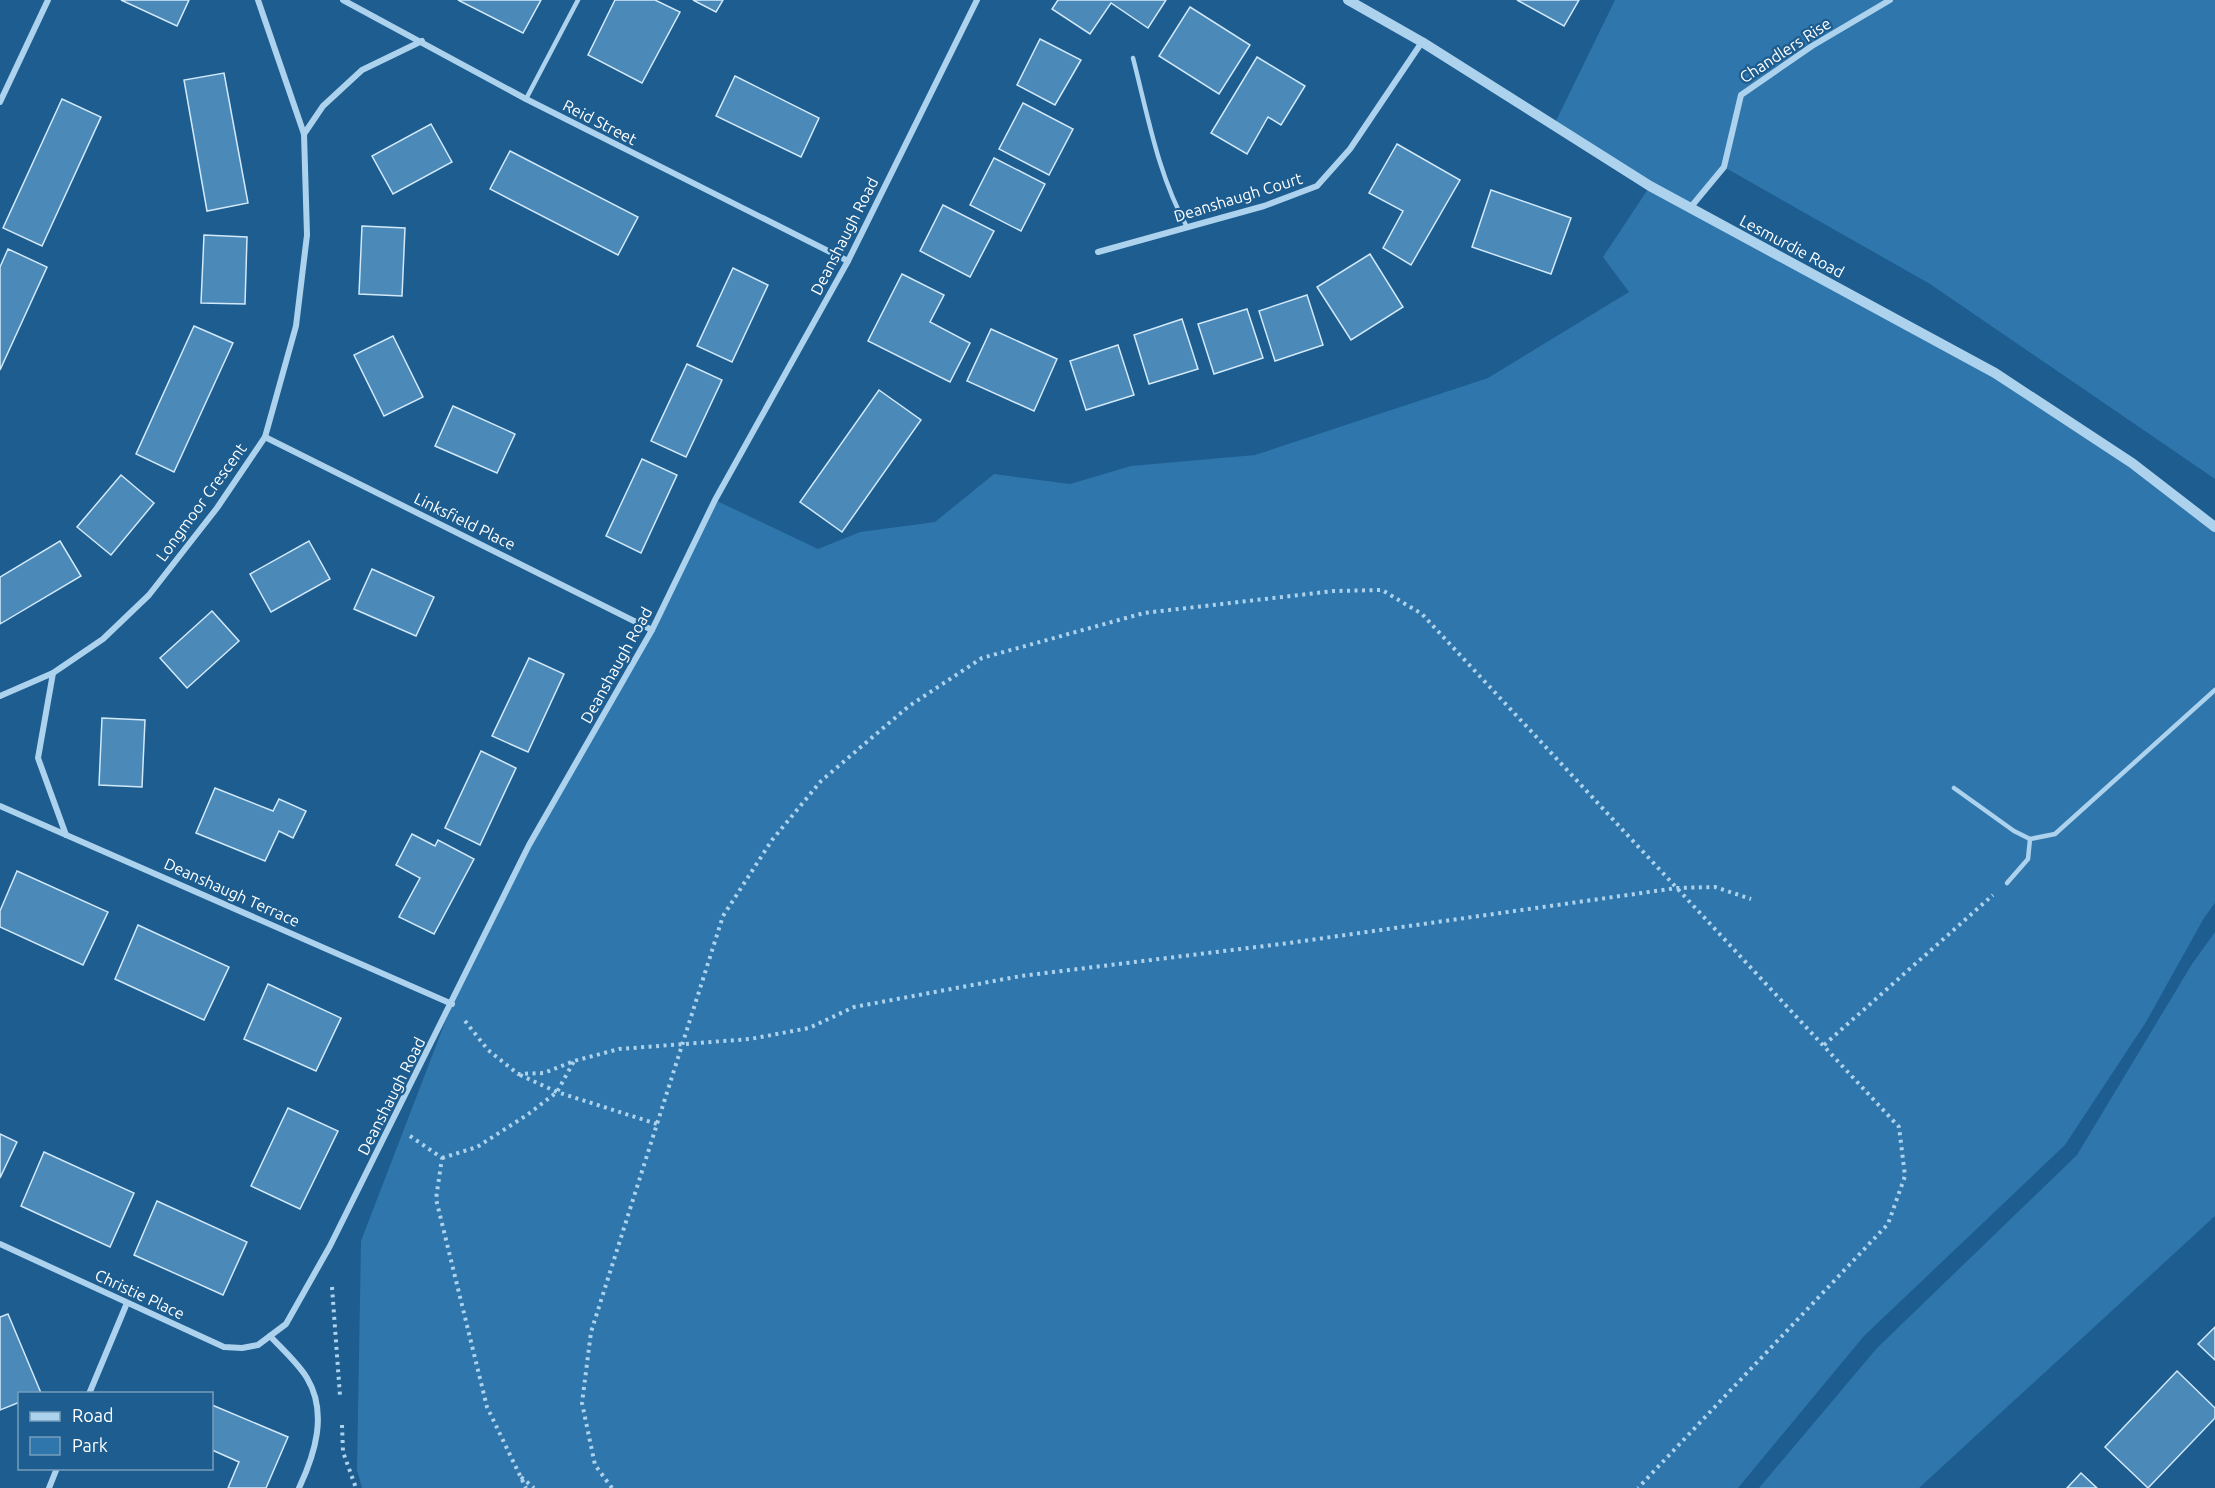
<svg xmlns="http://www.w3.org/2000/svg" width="2215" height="1488" font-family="Ubuntu,sans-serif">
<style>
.green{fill:#2e76ab}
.building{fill:#4a89b8;stroke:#d2e9fa;stroke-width:1.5}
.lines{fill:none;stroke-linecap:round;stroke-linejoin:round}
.path{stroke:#add2ed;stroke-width:4;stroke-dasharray:3 4.5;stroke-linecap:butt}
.service{stroke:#add2ed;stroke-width:4.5}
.minor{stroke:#add2ed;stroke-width:6}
.tertiary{stroke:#add2ed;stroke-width:10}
.labels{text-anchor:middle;stroke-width:4.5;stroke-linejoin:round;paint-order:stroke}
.street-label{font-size:16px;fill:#fff;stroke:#1d5d90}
</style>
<rect width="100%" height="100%" fill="#1d5d90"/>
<!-- green -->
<g class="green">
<polygon points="1615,0 2215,0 2215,479 1930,284 1724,167 1690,207 1995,373 2215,527 2215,903 2204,918 2146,1022 2065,1145 1864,1336 1738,1488 362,1488 357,1470 361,1241 452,1004 529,845 652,630 715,500 818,549 860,532 935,522 994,474 1070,484 1131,466 1255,455 1488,378 1629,292 1603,257 1650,186 1554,125"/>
<polygon points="2215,932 2215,1216 1919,1488 1759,1488 1877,1348 2077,1155 2192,964"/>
</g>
<!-- building -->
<g class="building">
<polygon points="121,0 189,0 177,26"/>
<polygon points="458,0 541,0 523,33"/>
<polygon points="615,0 655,0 680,12 642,83 588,55"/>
<polygon points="693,0 723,0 716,12"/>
<polygon points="1058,0 1166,0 1148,28 1111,3 1090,34 1052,9"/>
<polygon points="1517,0 1579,0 1564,26"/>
<polygon points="1190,7 1250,45 1219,94 1159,56"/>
<polygon points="1040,39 1081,60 1055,105 1017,85"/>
<polygon points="1257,57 1305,86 1281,125 1268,117 1247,154 1211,133"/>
<polygon points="224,73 248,203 207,211 184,80"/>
<polygon points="735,76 819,118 801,157 716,116"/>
<polygon points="62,99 101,117 42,246 3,228"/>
<polygon points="1023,103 1073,129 1049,175 999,149"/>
<polygon points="431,124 452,162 393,194 372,156"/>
<polygon points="1397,144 1460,180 1411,265 1383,248 1403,211 1369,193"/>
<polygon points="510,151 638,217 618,255 490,189"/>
<polygon points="994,158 1045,184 1021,231 970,205"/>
<polygon points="1491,190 1571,218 1551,274 1472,247"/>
<polygon points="943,205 994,231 970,277 920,251"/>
<polygon points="362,226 405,228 402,296 359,294"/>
<polygon points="204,235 247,237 245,304 201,303"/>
<polygon points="8,249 47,267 0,370 0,267"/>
<polygon points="1370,254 1403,307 1351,340 1317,287"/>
<polygon points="733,268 768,285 732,362 697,346"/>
<polygon points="902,274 944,295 930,322 970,343 950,382 868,341"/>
<polygon points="1307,295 1323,345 1275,361 1259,311"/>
<polygon points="1247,309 1263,358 1214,374 1198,324"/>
<polygon points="1182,319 1198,369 1149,384 1134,335"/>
<polygon points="194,326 233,343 174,472 136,454"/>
<polygon points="991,329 1057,359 1034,411 967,381"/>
<polygon points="393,336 423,397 384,416 354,355"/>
<polygon points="1118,345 1134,395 1086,410 1070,361"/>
<polygon points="687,364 722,380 686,457 651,441"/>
<polygon points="879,390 921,420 842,532 800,502"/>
<polygon points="453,406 515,434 497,473 435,446"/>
<polygon points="642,459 677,475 641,553 606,536"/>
<polygon points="121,475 154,503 111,555 77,527"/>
<polygon points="60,541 81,576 0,624 0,577"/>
<polygon points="309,541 330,579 271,612 250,574"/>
<polygon points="372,569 434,597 416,636 354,609"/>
<polygon points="212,611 239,641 187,688 160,658"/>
<polygon points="529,658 564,674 528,752 492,736"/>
<polygon points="102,718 145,720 142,787 99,785"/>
<polygon points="481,751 516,768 480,845 445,828"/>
<polygon points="215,788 273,811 279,799 306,811 293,838 279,831 265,861 196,833"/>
<polygon points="412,834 435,846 438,840 474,859 434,934 399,917 420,878 396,865"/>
<polygon points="17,871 108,912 83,965 0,927 0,911"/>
<polygon points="138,925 229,967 204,1020 115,979"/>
<polygon points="268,984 341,1018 316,1071 244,1039"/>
<polygon points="288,1108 338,1131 300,1209 251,1186"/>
<polygon points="0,1134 17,1142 0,1178"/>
<polygon points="44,1152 134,1193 110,1247 21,1206"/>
<polygon points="157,1201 247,1242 223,1295 134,1255"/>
<polygon points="8,1314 41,1393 20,1394 20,1402 0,1410 0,1317"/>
<polygon points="2215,1327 2215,1360 2198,1344"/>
<polygon points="2177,1371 2215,1408 2215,1418 2148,1488 2105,1447"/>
<polygon points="212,1405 288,1437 266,1488 228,1488 239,1462 212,1450"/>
<polygon points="2081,1473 2097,1488 2067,1488"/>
</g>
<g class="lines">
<!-- path -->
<g class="path">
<polyline points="465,1021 488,1050 518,1074 544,1073 574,1061 619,1049 750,1039 809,1028 854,1007 1021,976 1289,943 1677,888 1715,887 1751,899"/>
<polyline points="1824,1045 1993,895"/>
<polyline points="520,1075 557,1092 657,1124"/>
<polyline points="410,1136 442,1158 436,1199 487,1407 526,1488"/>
<polyline points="442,1158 477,1147 527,1115 557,1092 574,1061"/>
<polyline points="332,1287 340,1396"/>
<polyline points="342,1425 343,1452 356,1488"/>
<polyline points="521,1477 534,1488"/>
<polyline points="612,1488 595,1465 582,1403 591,1332 723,916 772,840 821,781 909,706 982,658 1144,613 1334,591 1382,590 1422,614 1899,1127 1905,1176 1888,1224 1638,1488"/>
</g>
<!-- service -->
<g class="service">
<path d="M1133 58C1148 116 1158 175 1187 227"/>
<polyline points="526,99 578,0"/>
<polyline points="1954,788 2014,831 2030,839 2055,834 2215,690"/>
<polyline points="2007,883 2028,859 2030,839"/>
</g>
<!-- minor -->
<g class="minor">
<polyline points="343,0 526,99 848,261"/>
<polyline points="0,102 48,0"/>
<polyline points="304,134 323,106 362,70 422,41"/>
<polyline points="1690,208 1724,167 1741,95 1812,46 1890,0"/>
<polyline points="1098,252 1264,206 1317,186 1350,149 1422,42"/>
<polyline points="265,437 652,630"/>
<polyline points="53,673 38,758 66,835"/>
<polyline points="0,696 53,673 103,639 149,595 217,508 265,437 296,326 307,235 304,134 258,0"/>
<polyline points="0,806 452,1004"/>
<polyline points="0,1244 224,1347 242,1348 258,1345 286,1324 330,1246 529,845 652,630 715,500 848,261 977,0"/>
<path d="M270 1336C282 1349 298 1363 307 1378 328 1413 315 1454 299 1488"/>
<polyline points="89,1394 127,1303"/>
<polyline points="49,1488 57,1468"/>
</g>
<!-- tertiary -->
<polyline class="tertiary" points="1348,0 1422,42 1650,186 1995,373 2132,463 2215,527"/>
</g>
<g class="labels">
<!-- street labels -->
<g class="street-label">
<text transform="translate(1785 50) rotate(-33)" y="6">Chandlers Rise</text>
<text transform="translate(600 122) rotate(27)" y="6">Reid Street</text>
<text transform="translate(1238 197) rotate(-17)" y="6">Deanshaugh Court</text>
<text transform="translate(844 236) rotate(-63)" y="6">Deanshaugh Road</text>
<text transform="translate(1792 246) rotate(28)" y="6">Lesmurdie Road</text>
<text transform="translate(201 502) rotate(-54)" y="6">Longmoor Crescent</text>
<text transform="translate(465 521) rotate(26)" y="6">Linksfield Place</text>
<text transform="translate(616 665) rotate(-61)" y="6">Deanshaugh Road</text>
<text transform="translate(232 892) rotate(24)" y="6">Deanshaugh Terrace</text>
<text transform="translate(391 1096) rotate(-63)" y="6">Deanshaugh Road</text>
<text transform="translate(140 1294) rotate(25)" y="6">Christie Place</text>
</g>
</g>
<!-- legend -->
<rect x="18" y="1392" width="195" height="78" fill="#1d5d90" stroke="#779ebc" stroke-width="1.5"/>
<rect x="30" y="1412" width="30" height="9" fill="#add2ed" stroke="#779ebc" stroke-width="1.5"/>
<text x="72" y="1422" font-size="18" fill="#ffffff">Road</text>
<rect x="30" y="1437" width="30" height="18" fill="#2e76ab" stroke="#779ebc" stroke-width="1.5"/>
<text x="72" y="1452" font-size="18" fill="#ffffff">Park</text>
</svg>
